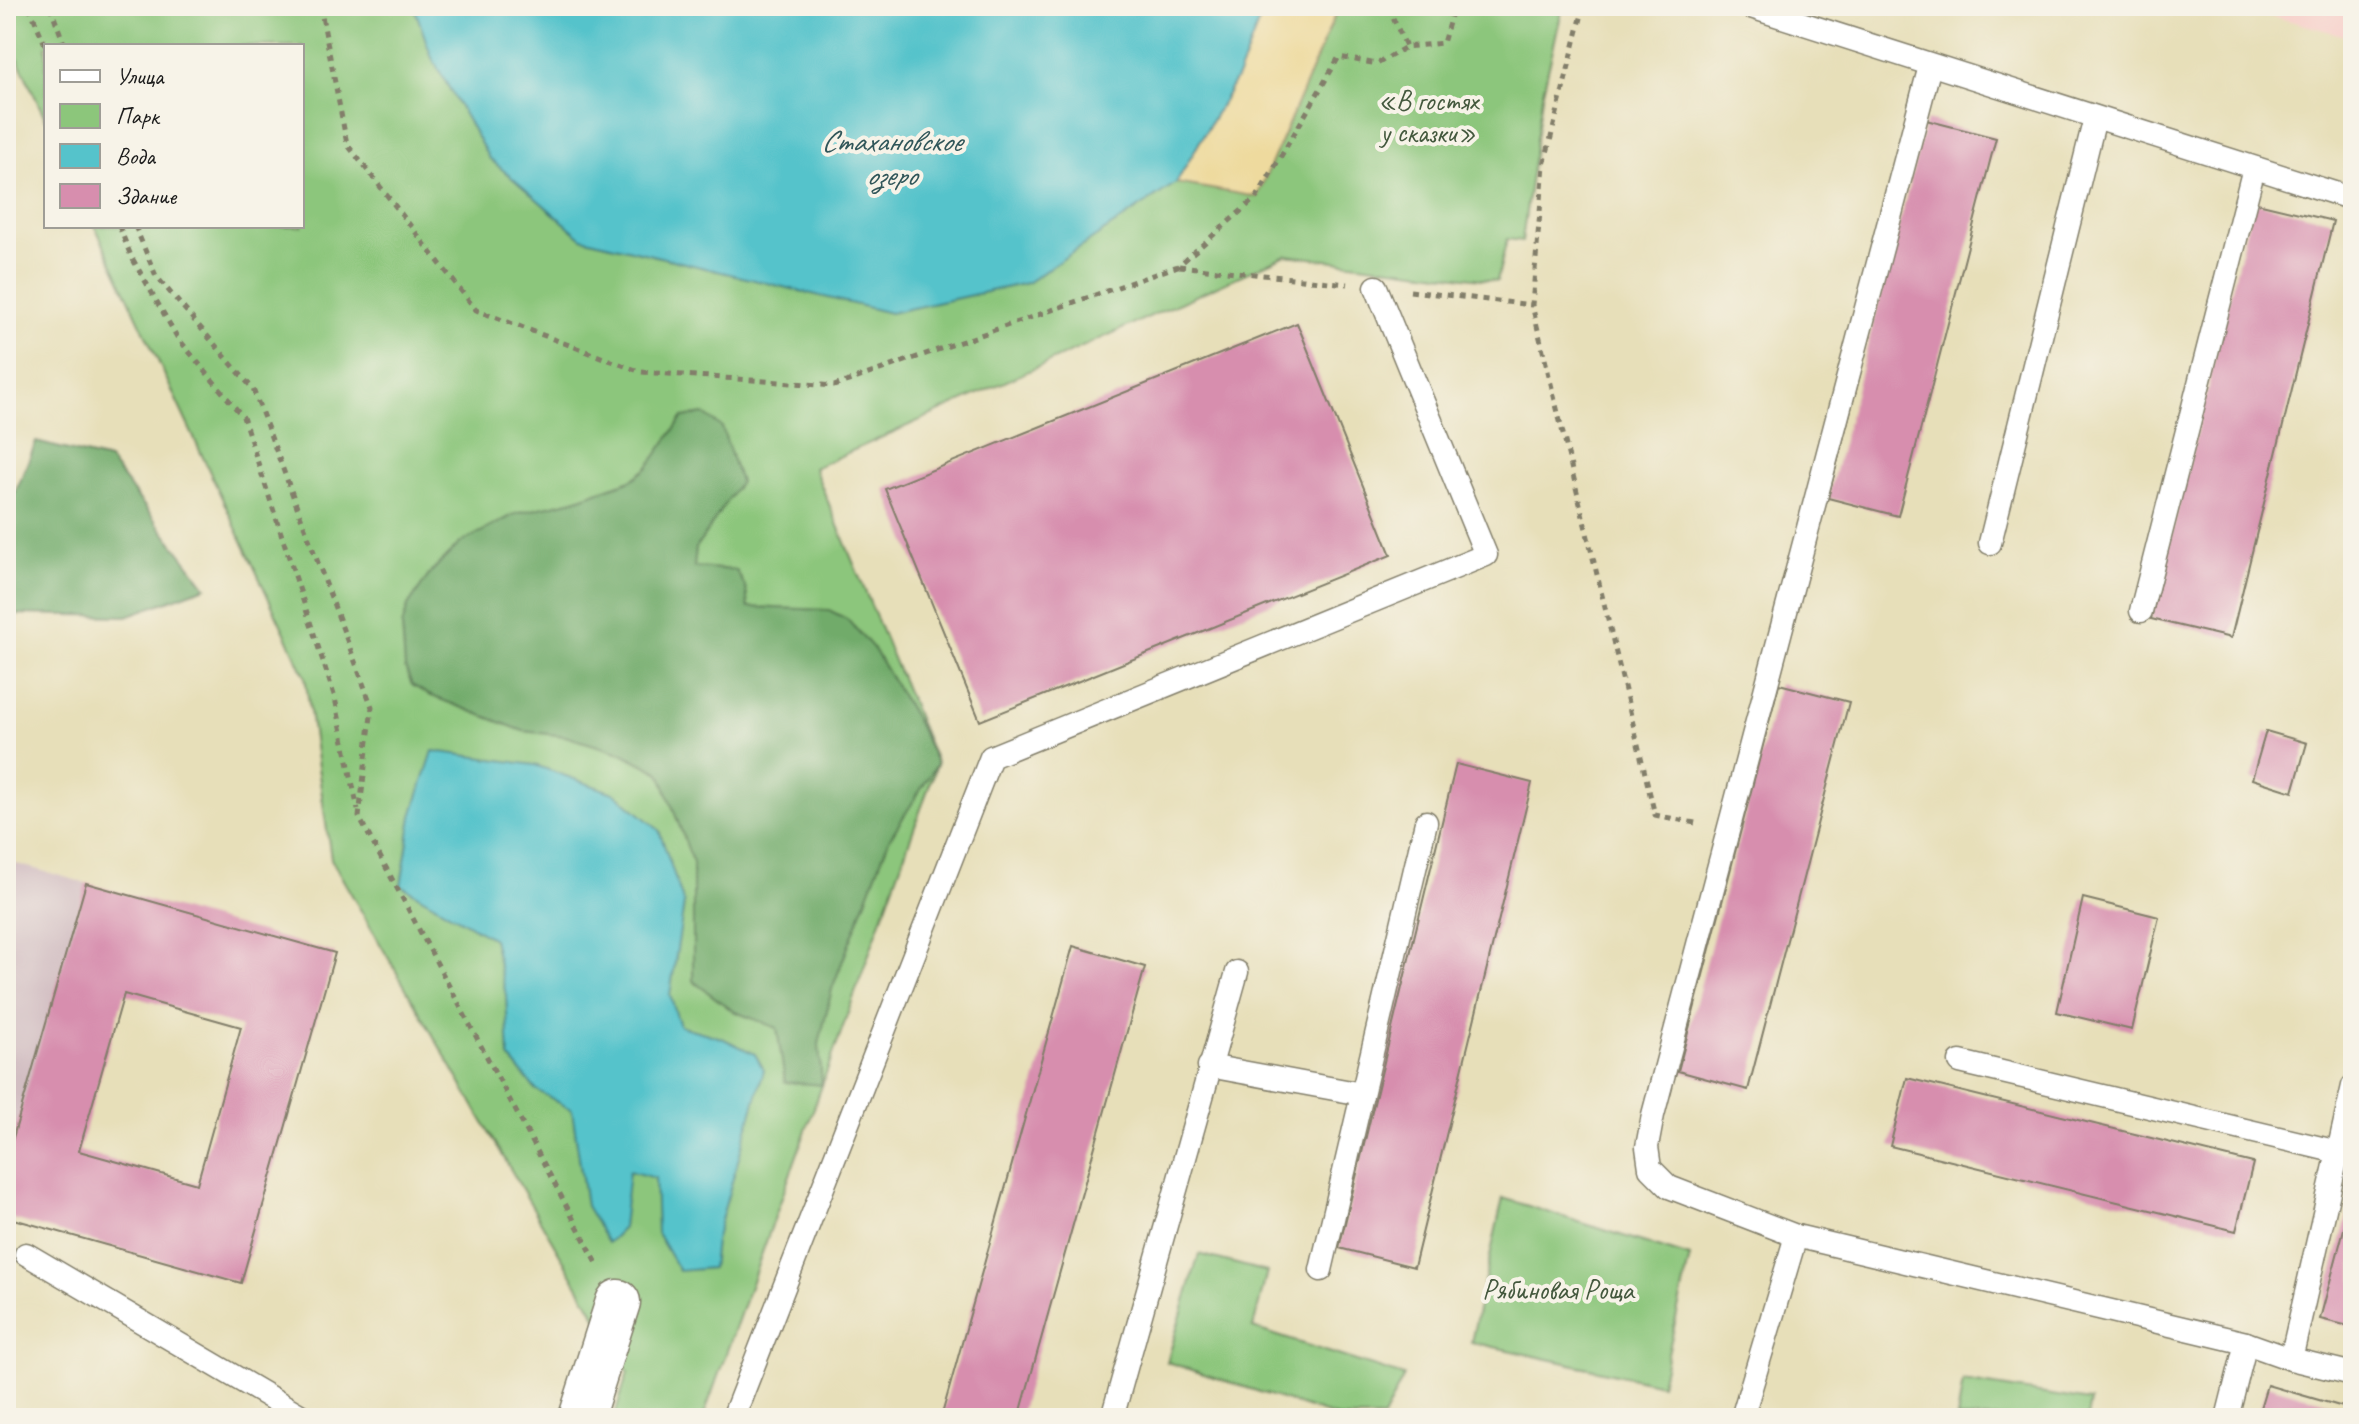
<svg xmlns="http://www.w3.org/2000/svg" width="2359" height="1424" font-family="Caveat,sans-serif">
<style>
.built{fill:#f7d0ca}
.industrial{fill:#d2bec2}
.green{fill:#8cc67b;stroke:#54714c;stroke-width:2}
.forest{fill:#71ab6b;stroke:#466444;stroke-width:2}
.sand{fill:#eeda9e;stroke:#857b5d;stroke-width:2}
.water{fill:#55c3cb;stroke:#387074;stroke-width:2}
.building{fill:#d78eae;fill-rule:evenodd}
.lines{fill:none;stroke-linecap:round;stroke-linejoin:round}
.service-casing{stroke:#827e6a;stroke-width:25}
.minor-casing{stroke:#827e6a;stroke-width:47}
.path{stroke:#827e6a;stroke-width:5;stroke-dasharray:6 6;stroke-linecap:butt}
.service{stroke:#fff;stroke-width:22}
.minor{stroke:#fff;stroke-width:44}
.labels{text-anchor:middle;stroke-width:8;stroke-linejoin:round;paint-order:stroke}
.park-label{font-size:28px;fill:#43583d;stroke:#f7f3e8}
.water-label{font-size:30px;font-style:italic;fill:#305659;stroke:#f7f3e8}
</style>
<rect width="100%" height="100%" fill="#f7f3e8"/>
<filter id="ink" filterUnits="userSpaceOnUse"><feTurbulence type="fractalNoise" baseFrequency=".0125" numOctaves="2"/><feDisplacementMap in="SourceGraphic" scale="16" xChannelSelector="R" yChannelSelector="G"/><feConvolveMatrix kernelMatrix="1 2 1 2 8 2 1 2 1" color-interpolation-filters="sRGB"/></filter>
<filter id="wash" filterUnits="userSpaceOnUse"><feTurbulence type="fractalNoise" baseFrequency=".006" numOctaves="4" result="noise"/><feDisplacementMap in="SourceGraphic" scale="32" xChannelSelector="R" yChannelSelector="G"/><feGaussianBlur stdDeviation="1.8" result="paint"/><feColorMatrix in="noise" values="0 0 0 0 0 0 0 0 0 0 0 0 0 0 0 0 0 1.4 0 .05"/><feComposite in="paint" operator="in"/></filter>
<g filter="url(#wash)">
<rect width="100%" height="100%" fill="#e7dfb9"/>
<!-- built -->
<polygon class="built" points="2234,6 2353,6 2353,38"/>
<!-- industrial -->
<polygon class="industrial" points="6,861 86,883 6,1162"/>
<!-- green -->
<g class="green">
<polygon points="6,6 1563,6 1542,96 1522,241 1507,239 1497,281 1286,255 814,468 937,764 703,1418 614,1418 628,1372 331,859 305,676 95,226 302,226 302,46 46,46 46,120 6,34"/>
<polygon points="1503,1198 1690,1257 1661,1384 1471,1342"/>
<polygon points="1199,1254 1267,1272 1253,1328 1404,1376 1383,1418 1340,1418 1167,1362"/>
<polygon points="1963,1381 2090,1401 2087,1418 1957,1418"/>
</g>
<!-- forest -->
<g class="forest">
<polygon points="704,414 722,427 740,482 696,548 694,567 736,570 746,588 748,607 829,610 847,619 874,649 917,722 937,764 889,840 832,989 819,1044 822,1085 785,1082 777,1028 733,1011 693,981 693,863 660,773 624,754 565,736 523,731 429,695 412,685 405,668 402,626 408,606 431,572 460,543 515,514 574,500 631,480 647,468 683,417"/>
<polygon points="36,442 109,460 206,587 127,616 6,614 6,515"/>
</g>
<!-- sand -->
<polygon class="sand" points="1265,6 1339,6 1257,197 1176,183 1238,75"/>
<!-- water -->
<g class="water">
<polygon points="414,6 1265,6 1238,75 1176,183 1027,283 890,313 582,238 489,158 432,58"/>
<polygon points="433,751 535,765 616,794 659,830 684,904 670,995 680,1026 722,1038 755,1054 764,1070 715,1241 712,1268 679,1271 657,1233 655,1178 629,1171 623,1228 608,1243 586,1206 572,1110 535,1089 509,1057 506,995 493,939 401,885 412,816"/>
</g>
<g id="blocks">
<!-- building -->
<g class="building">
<polygon points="1926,120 1996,138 1898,516 1828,498"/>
<polygon points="2253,202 2333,221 2231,638 2151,619"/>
<polygon points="1297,323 1391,555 980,721 885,489"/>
<polygon points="1779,684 1849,702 1748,1090 1678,1071"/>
<polygon points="2266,731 2307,743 2293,792 2252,779"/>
<polygon points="1456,764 1532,783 1414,1267 1339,1248"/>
<path d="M86 883 335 953 241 1283 6 1217V1162ZM124 994 241 1027 197 1184 79 1151Z"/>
<polygon points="2083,898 2159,917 2132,1030 2057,1012"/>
<polygon points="1073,946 1145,967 1019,1418 941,1418"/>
<polygon points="1907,1078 2253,1163 2236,1231 1890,1146"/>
<polygon points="2352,1199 2353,1199 2353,1327 2320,1319"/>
<polygon points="2267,1385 2350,1409 2347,1418 2257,1418"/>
</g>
</g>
</g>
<g filter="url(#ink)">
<use href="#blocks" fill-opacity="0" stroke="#827e6a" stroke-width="2"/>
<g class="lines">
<!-- service casing -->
<g class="service-casing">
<g id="service">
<polyline points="1748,6 2353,199"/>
<polyline points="1990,543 2095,118"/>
<polyline points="2141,611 2254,168"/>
<polyline points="1960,1062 2338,1152"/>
<polyline points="1209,1066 1362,1094"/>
<polyline points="1796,1236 1669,1187 1650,1168 1647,1147 1653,1115 1930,66"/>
<polyline points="26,1254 305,1418"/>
<polyline points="1321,1270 1426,822"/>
<polyline points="2291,1359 2353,1086"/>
<polyline points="733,1418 991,757 1486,555 1376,287"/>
<polyline points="1112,1418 1237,972"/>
<polyline points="1742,1418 1796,1236 2246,1343 2291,1359 2353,1374"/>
<polyline points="2227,1418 2246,1343"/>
</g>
</g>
<!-- minor casing -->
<g class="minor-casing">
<polyline id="minor" points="581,1418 618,1302"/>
</g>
<!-- path -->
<g class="path">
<polyline points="29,6 46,47"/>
<polyline points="50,6 65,46"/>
<polyline points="320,6 347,144 476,310 641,372 834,386 1178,266 1257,197 1339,57 1377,64 1406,47 1443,43 1454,6"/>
<polyline points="1393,6 1393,18 1406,46"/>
<polyline points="1584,6 1544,165 1532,305 1655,815 1700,824"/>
<polyline points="119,226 131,256 177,337 243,417 335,698 358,810"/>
<polyline points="135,226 156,276 253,389 372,707 359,817 599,1267"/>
<polyline points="1179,266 1348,284"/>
<polyline points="1410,291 1532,305"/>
</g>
<!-- service -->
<use href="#service" class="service"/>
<!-- minor -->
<use href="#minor" class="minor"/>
</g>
</g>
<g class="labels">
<!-- park labels -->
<g class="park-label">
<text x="1428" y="110">«В гостях<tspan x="1428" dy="32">у сказки»</tspan></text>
<text x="1558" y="1299">Рябиновая Роща</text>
</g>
<!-- water labels -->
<g class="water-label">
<text x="891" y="151">Стахановское<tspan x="891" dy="34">озеро</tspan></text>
</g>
</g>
<!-- margin -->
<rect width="2359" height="1424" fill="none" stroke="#f7f3e8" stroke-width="32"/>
<!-- legend -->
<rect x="44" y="44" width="260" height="184" fill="#f7f3e8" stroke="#9f9d96" stroke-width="2"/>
<rect x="60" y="70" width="40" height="12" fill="#ffffff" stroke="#9f9d96" stroke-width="2"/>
<text x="116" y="84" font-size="24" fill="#1c1c1c">Улица</text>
<rect x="60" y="104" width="40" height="24" fill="#8cc67b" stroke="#9f9d96" stroke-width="2"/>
<text x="116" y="124" font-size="24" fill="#1c1c1c">Парк</text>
<rect x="60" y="144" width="40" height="24" fill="#55c3cb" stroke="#9f9d96" stroke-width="2"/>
<text x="116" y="164" font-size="24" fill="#1c1c1c">Вода</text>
<rect x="60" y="184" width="40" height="24" fill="#d78eae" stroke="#9f9d96" stroke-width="2"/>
<text x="116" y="204" font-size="24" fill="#1c1c1c">Здание</text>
</svg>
